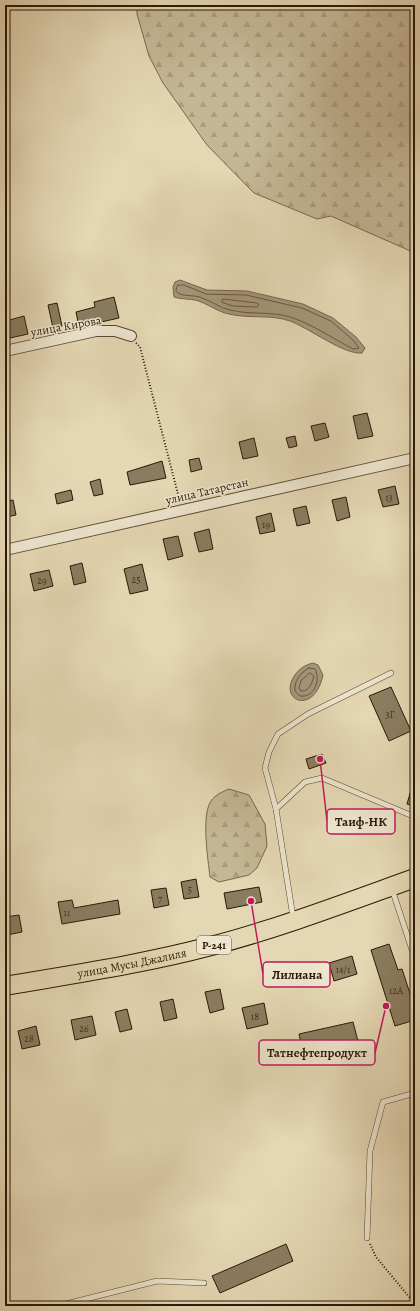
<svg xmlns="http://www.w3.org/2000/svg" width="420" height="1311" font-family="Alegreya,serif">
<style>
.forest{fill:url(#forest-firs);stroke:#78684e}
.water{fill:#a59679;stroke:#74644b}
.lines{fill:none;stroke-linecap:round;stroke-linejoin:round}
.shore{stroke:#685840;stroke-width:1}
.building{fill:#8b7c60;stroke:#2b1907}
.lane-casing{stroke:#594832;stroke-width:6}
.street-casing{stroke:#594832;stroke-width:12}
.highway-casing{stroke:#2b1907;stroke-width:20}
.path{stroke:#2b1907;stroke-width:2;stroke-dasharray:1 2;stroke-linecap:butt}
.lane{stroke:#ede5ce;stroke-width:5}
.street{stroke:#ede5ce;stroke-width:10}
.highway{stroke:#e4d7b3;stroke-width:18}
.labels{text-anchor:middle;stroke-width:3;stroke-linejoin:round;paint-order:stroke}
.number-label{font-size:10px;fill:#43321d}
.shield{fill:#ede5ce;stroke:#655643;stroke-width:1}
.shield-label{font-size:11px;font-weight:bold;fill:#2b1907}
.street-label{font-size:12px;fill:#2b1907;stroke:#ede5ce}
.leader{fill:none;stroke:#c2185b;stroke-width:1.5}
.callout-dot{fill:#c2185b;stroke:#ede5ce;stroke-width:1.5}
.callout{fill:#ede5ce;stroke:#c2185b;stroke-width:1.5}
.callout-label{font-size:13px;text-anchor:middle;font-weight:bold;fill:#2b1907}
</style>
<defs>
<pattern id="forest-firs" width="22" height="20" patternUnits="userSpaceOnUse"><rect width="22" height="20" fill="#c5b796"/><path d="M5 1l3.5 6h-7zM16 11l3.5 6h-7z" fill="#a99d80"/></pattern>
</defs>
<rect width="100%" height="100%" fill="#e4d7b3"/>
<filter id="stains"><feTurbulence type="fractalNoise" baseFrequency=".005" numOctaves="4"/><feColorMatrix values="0 0 0 0 .2 0 0 0 0 .09 0 0 0 0 .02 0 0 0 .5 -.17"/></filter>
<radialGradient id="worn" r=".72"><stop offset=".6" stop-color="#630" stop-opacity="0"/><stop offset="1" stop-color="#630" stop-opacity=".3"/></radialGradient>
<!-- forest -->
<g class="forest">
<polygon points="137,5 415,5 415,253 331,216 317,219 254,193 207,145 163,83 149,56 137,14"/>
<path d="M229 789 249 795 265 824 267 846 257 868 249 875 219 882 210 877C208 859 201 816 211 801 215 795 222 792 229 789Z"/>
</g>
<!-- water -->
<g class="water">
<path d="M180 280 207 290 247 291 303 304 333 318 356 337 365 348 362 353C344 355 309 328 290 321 270 314 249 319 229 314 219 312 211 306 201 302 193 298 183 300 174 297L173 287 175 282Z"/>
<path d="M313 663 318 665 323 675C314 717 277 700 295 675 300 668 305 665 313 663Z"/>
</g>
<g class="lines">
<!-- shore -->
<g class="shore">
<path d="M178 285H184L206 294 246 295 302 308 331 321 353 340 359 348 353 349C332 338 312 324 290 317 270 311 249 315 230 310 219 308 212 301 202 298 195 294 181 298 176 291Z"/>
<polygon points="223,299 257,303 259,305 257,307 232,306 222,302"/>
<path d="M309 668 315 669C321 680 314 698 300 696L295 691C294 681 300 673 309 668Z"/>
<path d="M310 673 314 676C312 683 309 692 301 691L299 688 301 681Z"/>
</g>
</g>
<!-- building -->
<g class="building">
<polygon points="114,297 119,318 79,327 76,312 95,307 94,302"/>
<polygon points="57,303 62,326 53,328 48,305"/>
<polygon points="24,316 28,334 10,338 6,321"/>
<polygon points="367,413 373,436 358,439 353,416"/>
<polygon points="325,423 329,437 315,441 311,426"/>
<polygon points="295,436 297,446 289,448 286,438"/>
<polygon points="254,438 258,456 243,459 239,442"/>
<polygon points="199,458 202,469 191,472 189,460"/>
<polygon points="162,461 166,478 130,485 127,472"/>
<polygon points="100,479 103,494 94,496 90,482"/>
<polygon points="395,486 399,504 383,507 378,490"/>
<polygon points="71,490 73,500 57,504 55,494"/>
<polygon points="346,497 350,517 337,521 332,500"/>
<polygon points="13,500 16,515 6,517 5,502"/>
<polygon points="306,506 310,523 297,526 293,509"/>
<polygon points="271,513 275,531 260,534 256,517"/>
<polygon points="209,529 213,549 199,552 194,533"/>
<polygon points="178,536 183,556 168,560 163,539"/>
<polygon points="82,563 86,582 74,585 70,566"/>
<polygon points="142,564 148,590 130,594 124,569"/>
<polygon points="49,570 53,586 34,591 30,574"/>
<polygon points="391,687 411,731 389,741 369,696"/>
<polygon points="322,754 326,763 309,769 306,759"/>
<polygon points="413,783 415,783 415,806 407,804"/>
<polygon points="196,879 199,897 184,899 181,882"/>
<polygon points="259,887 262,902 227,909 224,893"/>
<polygon points="166,888 169,905 154,908 151,890"/>
<polygon points="72,900 74,908 118,900 120,914 62,924 58,902"/>
<polygon points="19,915 22,932 7,935 5,917"/>
<polygon points="389,944 398,970 402,969 415,1009 415,1020 395,1026 371,950"/>
<polygon points="352,956 357,974 334,981 329,963"/>
<polygon points="220,989 224,1009 210,1013 205,992"/>
<polygon points="173,999 177,1018 164,1021 160,1002"/>
<polygon points="264,1003 268,1024 247,1029 242,1008"/>
<polygon points="127,1009 132,1029 120,1032 115,1012"/>
<polygon points="92,1016 96,1035 75,1040 71,1020"/>
<polygon points="353,1022 358,1041 303,1054 299,1034"/>
<polygon points="36,1026 40,1045 22,1049 18,1031"/>
<polygon points="286,1244 293,1261 220,1293 212,1276"/>
</g>
<g class="lines">
<!-- lane casing -->
<g class="lane-casing">
<g id="lane">
<polyline points="276,809 265,768 269,752 278,734 308,714 391,673"/>
<polyline points="392,889 415,959"/>
<polyline points="293,917 276,809 305,782 322,778 415,817"/>
<polyline points="367,1238 370,1151 383,1102 415,1093"/>
<polyline points="58,1306 157,1281 204,1283"/>
</g>
</g>
<!-- street casing -->
<g class="street-casing">
<g id="street">
<polyline points="5,351 96,331 115,331 131,336"/>
<polyline points="5,550 415,458"/>
</g>
</g>
<!-- highway casing -->
<g class="highway-casing">
<g id="highway">
<path id="s1" d="M5 986C74 974 143 964 211 946 280 928 348 902 415 878"/>
</g>
</g>
<!-- path -->
<g class="path">
<polyline points="136,343 140,347 180,502"/>
<polyline points="370,1244 376,1257 415,1304"/>
</g>
<!-- lane -->
<use href="#lane" class="lane"/>
<!-- street -->
<use href="#street" class="street"/>
<!-- highway -->
<use href="#highway" class="highway"/>
</g>
<g class="labels">
<!-- number labels -->
<g class="number-label">
<text x="389" y="501">13</text>
<text x="266" y="528">19</text>
<text x="136" y="583">25</text>
<text x="42" y="584">29</text>
<text x="390" y="718">3Г</text>
<text x="190" y="893">5</text>
<text x="160" y="902">7</text>
<text x="67" y="916">11</text>
<text x="343" y="973">14/1</text>
<text x="396" y="994">12А</text>
<text x="255" y="1020">18</text>
<text x="84" y="1032">26</text>
<text x="29" y="1042">28</text>
</g>
<!-- shield labels -->
<rect class="shield" x="197" y="936" width="34" height="18" rx="3"/>
<g class="shield-label">
<text x="214" y="949">Р-241</text>
</g>
<!-- street labels -->
<g class="street-label">
<text transform="translate(66 326) rotate(-10)" y="4">улица Кирова</text>
<text transform="translate(207 491) rotate(-13)" y="4">улица Татарстан</text>
<text dy="4" stroke="none"><textPath href="#s1" startOffset="129">улица Мусы Джалиля</textPath></text>
</g>
</g>
<!-- callouts -->
<path class="leader" d="M320 759L327 821M251 901L263 974M386 1006L375 1053"/>
<g class="callout-dot">
<circle cx="320" cy="759" r="4"/>
<circle cx="251" cy="901" r="4"/>
<circle cx="386" cy="1006" r="4"/>
</g>
<g class="callout">
<rect x="327" y="809" width="68" height="25" rx="4"/>
<rect x="263" y="962" width="67" height="25" rx="4"/>
<rect x="259" y="1040" width="116" height="25" rx="4"/>
</g>
<g class="callout-label">
<text x="361" y="826">Таиф-НК</text>
<text x="297" y="979">Лилиана</text>
<text x="317" y="1057">Татнефтепродукт</text>
</g>
<!-- margin -->
<rect width="420" height="1311" fill="none" stroke="#e4d7b3" stroke-width="20"/>
<rect x="6" y="6" width="408" height="1299" fill="none" stroke="#2b1907" stroke-width="2"/>
<rect x="10" y="10" width="400" height="1291" fill="none" stroke="#2b1907"/>
<rect width="100%" height="100%" filter="url(#stains)"/>
<rect width="100%" height="100%" fill="url(#worn)"/>
</svg>
